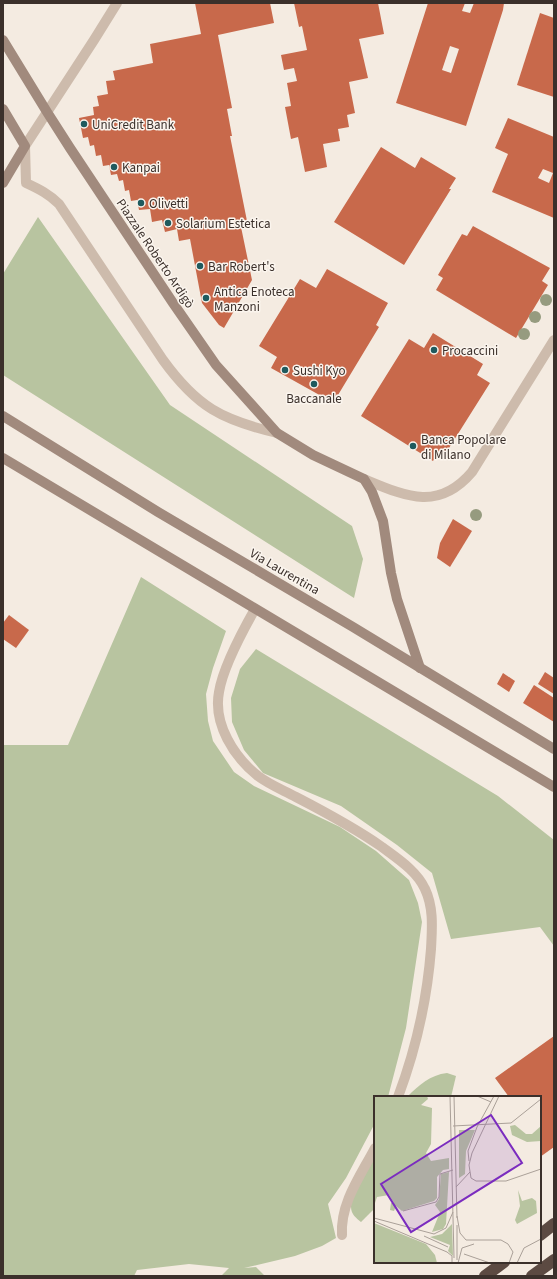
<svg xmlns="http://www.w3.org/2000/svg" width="557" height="1279" font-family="'Source Sans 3',sans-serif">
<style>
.green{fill:#b8c4a0}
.building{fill:#c8694b;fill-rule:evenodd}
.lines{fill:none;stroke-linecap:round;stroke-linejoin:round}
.lane{stroke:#cdbbac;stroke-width:10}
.street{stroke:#cdbbac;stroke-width:10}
.secondary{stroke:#a18a7d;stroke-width:10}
.highway{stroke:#5c4a42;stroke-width:12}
.tree{fill:#969b7f}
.poi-dot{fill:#1f5a5e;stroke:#fbf5ee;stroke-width:1.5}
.labels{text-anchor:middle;stroke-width:3;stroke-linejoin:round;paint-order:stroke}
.poi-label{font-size:13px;fill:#3b302b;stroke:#fbf5ee;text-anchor:start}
.street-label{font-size:13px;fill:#3b302b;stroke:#fbf5ee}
.inset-road{fill:none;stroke:#aaa098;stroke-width:1}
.view{fill:#7b2cbf;fill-opacity:0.15;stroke:#7b2cbf;stroke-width:2}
.inset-edge{fill:none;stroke:#3b302b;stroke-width:2}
</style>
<rect width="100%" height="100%" fill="#f4ebe1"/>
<!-- green -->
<g class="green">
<polygon points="38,217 170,405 352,526 363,559 354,598 3,375 3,274"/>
<polygon points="141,577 226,631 213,668 206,694 208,721 213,741 234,772 254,786 340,827 376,851 409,880 418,903 422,922 406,1028 388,1097 375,1097 375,1123 346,1178 328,1204 336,1238 322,1246 295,1256 244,1268 256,1267 265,1276 221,1276 229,1268 189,1264 137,1270 134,1276 3,1276 3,745 68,745"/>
<polygon points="256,649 498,796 554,840 554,946 540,927 451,939 432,873 397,845 341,806 263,773 244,750 232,722 231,698 240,669"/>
<path d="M447 1073 456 1076 451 1097H407C419 1085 430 1075 447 1073Z"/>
<path d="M375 1154V1208L361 1222C356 1218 351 1214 351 1207 350 1195 369 1166 375 1154Z"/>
</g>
<!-- building -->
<g class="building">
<polygon points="195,3 270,3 274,23 218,35 232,108 227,109 232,136 230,136 248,226 241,227 252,280 224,328 219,325 202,303 190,239 179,241 177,229 165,232 162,220 152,222 150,209 139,210 137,200 131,201 129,190 125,191 123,180 119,181 117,174 111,175 109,165 103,166 101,155 96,156 94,145 90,146 88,137 83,138 79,118 94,115 93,107 99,106 97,96 108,94 106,81 115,80 113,71 153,63 150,44 201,34"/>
<polygon points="294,3 378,3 384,34 359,39 368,78 349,82 355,113 347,115 349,127 338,129 340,141 323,144 327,167 305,172 298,137 291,139 285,107 291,106 287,83 297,81 294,68 284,70 281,55 307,50 302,26 299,27"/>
<path d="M428 3H465L462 11 470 13 474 3H504L503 10 466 126 396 103ZM450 46 459 49 451 73 442 70Z"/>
<polygon points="540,13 554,18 554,97 517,85"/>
<path d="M508 118 554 137V218L492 192 508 154 495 148ZM543 169 553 173 549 183 538 178Z"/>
<polygon points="381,147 415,168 421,157 456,178 449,189 451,189 404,265 334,222"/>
<polygon points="473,226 550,268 542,281 548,285 516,338 436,290 443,278 438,275 462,234 467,236"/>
<polygon points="327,269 388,303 376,325 379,327 338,395 337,394 332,402 271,368 277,357 259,346 300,279 316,288"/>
<polygon points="433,333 483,364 477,375 490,383 444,456 438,452 433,461 361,416 409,339 424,348"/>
<polygon points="453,519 472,531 450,567 437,558 440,543"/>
<polygon points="9,615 29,630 16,648 3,639 3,623"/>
<polygon points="545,672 554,678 554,694 538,684"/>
<polygon points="503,673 515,681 509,692 497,684"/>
<polygon points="534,685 554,698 554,722 523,703"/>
<polygon points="554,1036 554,1147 540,1157 540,1097 509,1097 495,1078"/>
</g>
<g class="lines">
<!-- lane -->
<g class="lane">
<path d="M255 609C242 632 223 667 219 692 213 724 234 757 258 776 270 785 283 790 296 797 325 812 355 828 382 847 398 859 417 871 425 889 434 908 432 929 431 949 427 1001 416 1049 398 1097"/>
<path d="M342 1235C340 1203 361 1175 375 1148"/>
</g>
<!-- street -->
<g class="street">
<path d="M117 3 94 40 25 146 26 183C39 189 49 194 59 204L163 360C197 407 222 420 277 433"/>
<path d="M364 479C405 496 438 512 472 472L554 340"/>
</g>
<!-- secondary -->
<g class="secondary">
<polyline points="3,40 47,112 70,148 173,303 216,365 277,433 313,455 364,479 372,492 383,521 391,573 397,599 420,668"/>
<polyline points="3,109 25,146 3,183"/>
<polyline points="3,416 158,512 353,627 554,749"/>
<polyline points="3,458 554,787"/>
</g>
<!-- highway -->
<g class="highway">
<polyline points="540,1235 554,1224"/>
<polyline points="485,1276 504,1262"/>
<polyline points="532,1276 554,1260"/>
</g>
</g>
<!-- trees -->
<g class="tree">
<circle cx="546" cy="300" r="6"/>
<circle cx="535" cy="317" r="6"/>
<circle cx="524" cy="334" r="6"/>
<circle cx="476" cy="515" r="6"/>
</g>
<!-- markers -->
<g class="poi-dot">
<circle cx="84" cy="124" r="4"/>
<circle cx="114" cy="167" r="4"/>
<circle cx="141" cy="203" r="4"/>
<circle cx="168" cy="223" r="4"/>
<circle cx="200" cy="266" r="4"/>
<circle cx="206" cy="298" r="4"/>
<circle cx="434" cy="350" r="4"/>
<circle cx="285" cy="370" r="4"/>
<circle cx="314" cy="384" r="4"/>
<circle cx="413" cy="446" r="4"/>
</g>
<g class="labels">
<!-- poi labels -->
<g class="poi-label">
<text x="92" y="129">UniCredit Bank</text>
<text x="122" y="172">Kanpai</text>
<text x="149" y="208">Olivetti</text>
<text x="176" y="228">Solarium Estetica</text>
<text x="208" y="271">Bar Robert's</text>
<text x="214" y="296">Antica Enoteca<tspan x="214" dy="15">Manzoni</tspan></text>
<text x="442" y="355">Procaccini</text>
<text x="293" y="375">Sushi Kyo</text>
<text x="314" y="403" text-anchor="middle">Baccanale</text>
<text x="421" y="444">Banca Popolare<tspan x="421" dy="15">di Milano</tspan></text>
</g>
<!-- street labels -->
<g class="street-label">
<text transform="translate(156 253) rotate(56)" y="5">Piazzale Roberto Ardigò</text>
<text transform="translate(285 571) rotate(30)" y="5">Via Laurentina</text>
</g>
</g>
<!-- overview -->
<g transform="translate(374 1096)">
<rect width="167" height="167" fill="#f4ebe1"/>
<path d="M53 0 54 3 47 9 58 12 57 48 52 57 57 65 75 62V73L69 74 63 81V102L60 105 28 115 22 110 20 115 16 114 17 107H20L15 99 3 101 0 110V1ZM141 29 152 38H158L167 30V45L153 46 138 39 136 30ZM85 34H101L92 55 91 78 85 82ZM75 76 72 128 69 133 58 136 66 116 61 109 65 103 67 78ZM144 94 148 105 158 102 162 105 163 117 143 128 141 124 146 110ZM0 127 52 148 61 159 63 167H0ZM78 128 79 160 74 155 76 149 56 141 68 138Z" fill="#b8c4a0"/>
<path class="inset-road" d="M76 0 80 162M80 0 83 122M103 0 117 6M125 0 98 57 95 69 97 82 102 85H132L167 73M79 30 137 27 167 3M95 65 94 55 103 31 120 0M82 91 96 76M29 115 62 106 65 101 66 78 79 74M83 120 86 137 92 144H127L134 148 139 156 135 167M0 122 60 138 72 132 79 116M0 125 73 156 78 160V167M83 129V164M50 140 74 151M90 158 116 167M84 167 88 152 100 148M143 167 150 152 167 143"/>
<path class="view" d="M117 19 148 67 37 136 7 88Z"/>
<rect width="167" height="167" class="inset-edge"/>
</g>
<!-- border -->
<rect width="557" height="1279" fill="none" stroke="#3b302b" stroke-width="8"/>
</svg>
